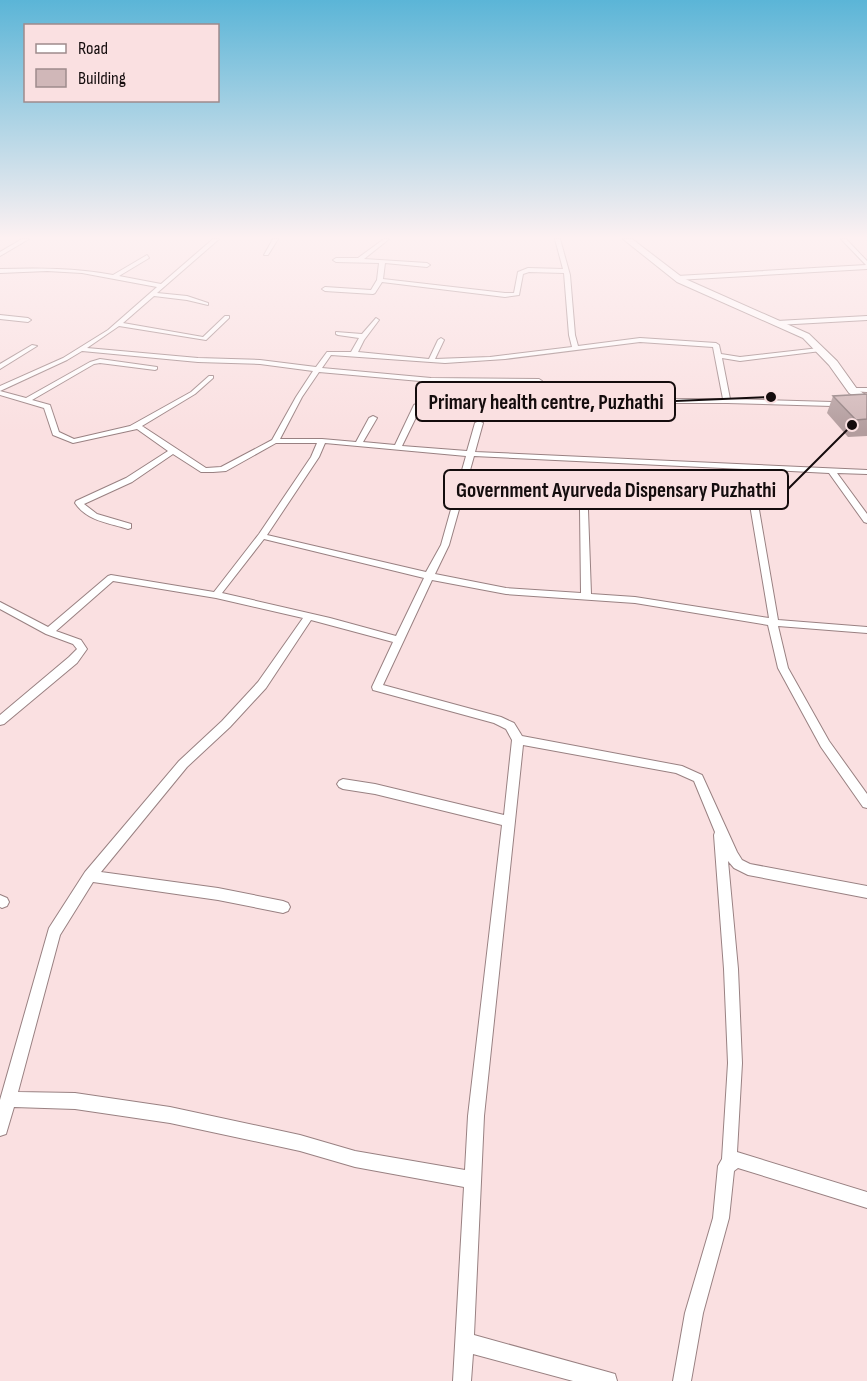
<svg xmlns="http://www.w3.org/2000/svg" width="867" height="1381" font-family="'Sofia Sans Condensed',sans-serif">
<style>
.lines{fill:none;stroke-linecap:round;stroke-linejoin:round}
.street-casing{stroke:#998182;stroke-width:2}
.secondary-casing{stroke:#998182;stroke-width:2}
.street{fill:#fff;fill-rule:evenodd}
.secondary{fill:#fff;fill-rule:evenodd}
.wall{fill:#b39d9e}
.building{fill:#d0b7b8;stroke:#928081;stroke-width:1.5}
.leader{fill:none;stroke:#140c0d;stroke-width:2}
.callout-dot{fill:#140c0d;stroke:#fae0e1;stroke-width:2}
.callout{fill:#fae0e1;stroke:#140c0d;stroke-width:2}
.callout-label{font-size:21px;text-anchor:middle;font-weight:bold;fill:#140c0d}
</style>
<rect width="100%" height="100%" fill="#fae0e1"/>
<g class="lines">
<!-- street casing -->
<g class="street-casing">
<g id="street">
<polygon points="22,239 29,239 0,256 0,252"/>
<path d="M213 239H219L157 293 187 296 208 303V305L187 300 154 296 123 323 203 337 225 316H229V318L206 340 119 326 87 348 198 358 260 360 316 367 327 352H351L359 338 338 335 336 334V332L362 334 376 318 379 320 364 340 358 352 429 359 438 340 441 338 444 340 435 359 490 357 572 347 569 335 564 273 529 272 523 274 519 295 505 297 382 282 375 293 373 294 325 291 322 289 325 287 371 290 377 280 379 263 336 262 333 260 336 258H358L384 239H389L364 259 427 263 430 265 427 267 385 263 383 279 505 293H514L518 272 528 268 563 269 555 239H560L570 275 575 335 578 346 640 338 716 343 719 345 721 354 740 357 819 348 821 349V351L740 361 722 358 730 399 867 403V407L727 403H657L567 395 564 393 567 391 657 399H723L713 347 640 342 505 359 445 363 331 355 322 368 431 378 539 379 542 381 539 383 431 382 319 372 302 397 280 439H322L356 442 369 418 373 416 377 418 363 442 395 445 414 405 418 403 422 405 402 446 467 451 475 423 479 421 483 423 475 452 867 470V474L837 473 867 514V523L864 522 829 473 752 469 778 620 867 627V633L778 626 788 668 829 741 867 794V808L863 807 821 747 778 668 768 625 635 603 506 594 432 580 383 685 501 717 514 723 522 736 682 766 702 775 737 852 742 860 750 864 867 886V898L748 875 734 868 728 861 738 969 742 1063 737 1152 867 1192V1208L738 1168 734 1171 729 1218 703 1313 691 1381H673L685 1313 713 1218 718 1166 722 1159 728 1063 724 969 714 835 715 832 694 781 676 773 523 745 484 1116 474 1335 608 1372 615 1374 617 1381H573L473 1354 471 1381H453L464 1187 355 1167 300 1151 170 1123 75 1109 14 1107 6 1134 0 1136V1100L49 928 85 872 179 761 222 721 258 682 303 618 216 598 113 581 56 631 81 640 87 649 77 663 4 724 0 725V715L69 657 77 649 73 644 46 634 0 609V602L48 627 108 576 111 575 214 592 259 534 311 457 317 443H276L226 471 213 472H201L173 454 132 482 84 504 97 514 131 524V528L128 529C109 523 87 521 75 503L76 501 126 478 168 451 137 429 73 443 53 435 44 408 0 395V386L63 358 108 330 157 287 82 273 47 271 0 273V269C40 268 74 268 113 275L147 255 149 258 119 276 161 284ZM82 351 198 362 260 364 313 371 296 397 272 440 221 467 206 468 142 426 195 394 213 378V376H209L191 392 130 426 74 439 59 432 50 405 32 400 94 364 100 363 155 370 157 369V367L100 359 90 362 26 398 0 391 67 360ZM325 443 466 456 441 545 426 572 267 535 319 457ZM474 456 744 469 769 618 635 597 591 594 588 510 584 508 580 510 581 593 506 588 435 574 449 545ZM264 539 424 578 396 636 330 618 222 593ZM311 620 393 642 372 687 373 690 494 723 506 729 512 740 504 815 375 784 343 779 339 781 337 784 339 787 343 789 375 794 502 825 468 1116 465 1170 355 1151 300 1135 170 1107 75 1093 18 1092 60 935 93 882 218 900 283 913 288 911 290 907 288 903 283 901 218 888 101 872 187 767 230 727 266 688Z"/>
<polygon points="273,239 278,239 268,255 264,255"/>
<polygon points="841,239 846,239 867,261 867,269 677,280 674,278 677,276 866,265"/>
<polygon points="0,315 28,318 31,320 28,322 0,319"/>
<polygon points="867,316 867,320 777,325 774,323 777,321"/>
<polygon points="32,345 37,346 0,369 0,364"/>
<polygon points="852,388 867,388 867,392 850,391 849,390"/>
<polygon points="0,895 7,898 9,902 7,906 2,908 0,907"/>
</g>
</g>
<!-- secondary casing -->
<g class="secondary-casing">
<polygon id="secondary" points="623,239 632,239 683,278 809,334 837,361 857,389 867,396 867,404 849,393 829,365 803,338 677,282"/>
</g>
<!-- street -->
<use href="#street" class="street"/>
<!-- secondary -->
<use href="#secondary" class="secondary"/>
</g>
<!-- wall -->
<polygon class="wall" points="867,394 867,436 848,437 827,413 833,396"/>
<!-- building -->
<polygon class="building" points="867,394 867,419 856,420 833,396"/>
<!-- sky -->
<linearGradient id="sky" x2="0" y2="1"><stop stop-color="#5bb5d7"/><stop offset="0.55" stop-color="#fdf1f2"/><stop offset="1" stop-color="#fdf1f2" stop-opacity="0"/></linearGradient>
<rect width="867" height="432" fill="url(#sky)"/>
<!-- callouts -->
<path class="leader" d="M771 397L675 401M852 425L788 489"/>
<g class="callout-dot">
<circle cx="771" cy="397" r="6"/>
<circle cx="852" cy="425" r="6"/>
</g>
<g class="callout">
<rect x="416" y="382" width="259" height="39" rx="6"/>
<rect x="444" y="470" width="344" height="39" rx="6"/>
</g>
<g class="callout-label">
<text x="546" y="409">Primary health centre, Puzhathi</text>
<text x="616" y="497">Government Ayurveda Dispensary Puzhathi</text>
</g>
<!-- legend -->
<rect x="24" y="24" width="195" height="78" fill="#fae0e1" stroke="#9e8b8c" stroke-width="1.5"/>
<rect x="36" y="44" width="30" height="9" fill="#ffffff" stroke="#9e8b8c" stroke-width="1.5"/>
<text x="78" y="54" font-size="18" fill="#140c0d">Road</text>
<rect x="36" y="69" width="30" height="18" fill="#d0b7b8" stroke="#9e8b8c" stroke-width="1.5"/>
<text x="78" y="84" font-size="18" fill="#140c0d">Building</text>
</svg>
